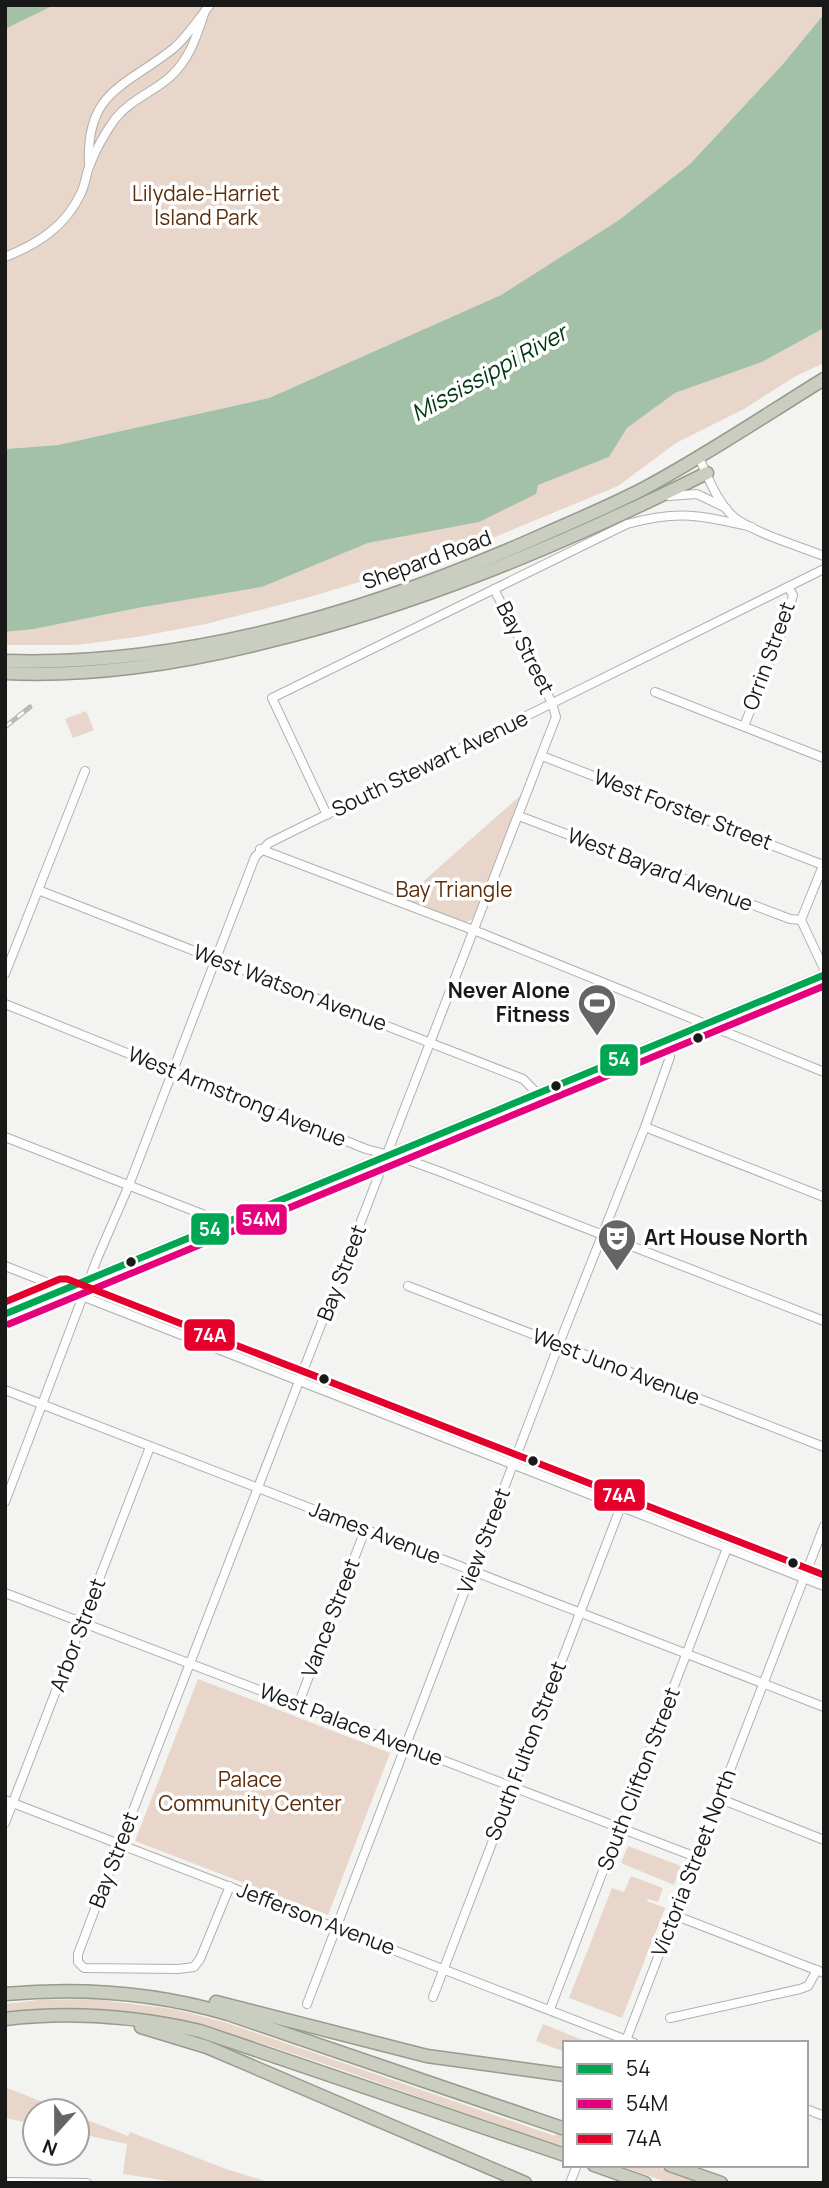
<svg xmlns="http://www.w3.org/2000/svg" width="829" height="2188" font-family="Manrope,sans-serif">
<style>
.green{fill:#e8d6cb}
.water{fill:#a2c1a6}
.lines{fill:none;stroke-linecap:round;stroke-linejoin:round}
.minor-casing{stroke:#b0b0ae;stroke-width:10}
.major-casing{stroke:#979b8d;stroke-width:12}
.highway-casing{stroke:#979b8d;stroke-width:15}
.minor{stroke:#fdfdfd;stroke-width:8}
.major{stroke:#dfe0d9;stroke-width:10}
.highway{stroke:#c9cec1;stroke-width:12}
.rail-casing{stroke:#babab9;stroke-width:5}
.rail{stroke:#fff;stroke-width:2.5;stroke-dasharray:8;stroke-linecap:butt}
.bus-1-casing{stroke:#fff;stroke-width:12}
.bus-2-casing{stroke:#fff;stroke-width:12}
.bus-3-casing{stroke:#fff;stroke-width:12}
.bus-1{stroke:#00a651;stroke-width:7}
.bus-2{stroke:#e5007d;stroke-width:7}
.bus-3{stroke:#e4002b;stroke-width:7}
.bus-dot{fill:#191918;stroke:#fff;stroke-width:2.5}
.labels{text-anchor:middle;stroke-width:7;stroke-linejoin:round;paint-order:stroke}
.park-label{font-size:21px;fill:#5b2d0b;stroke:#fff}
.street-label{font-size:21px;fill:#191918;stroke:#fff}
.poi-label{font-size:21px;font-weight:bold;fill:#191918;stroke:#fff;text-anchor:end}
.water-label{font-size:23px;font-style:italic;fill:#013612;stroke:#fff}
.line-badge{stroke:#fff;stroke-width:2.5}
.badge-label{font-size:19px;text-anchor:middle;font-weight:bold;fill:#fff}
</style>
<rect width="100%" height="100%" fill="#f3f3f1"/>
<!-- green -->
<g class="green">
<polygon points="5,5 824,5 824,14 783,64 690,164 619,220 501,295 269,398 58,445 5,449"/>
<polygon points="824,328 824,363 796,376 744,409 676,443 618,486 461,551 310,597 206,624 137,637 77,645 5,645 5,632 34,629 138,608 262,587 368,543 406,535 609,457 627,428 675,393 762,362"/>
<polygon points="86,711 94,730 73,738 65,719"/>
<polygon points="521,795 473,919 464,923 401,901"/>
<polygon points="198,1679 390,1753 328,1915 135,1841"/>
<polygon points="628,1846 681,1866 674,1885 621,1863"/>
<polygon points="631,1876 663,1888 658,1902 648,1899 647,1901 665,1908 622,2018 569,1998 612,1888 624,1892"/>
<path d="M92 1999 173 2009 224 2022 555 2136 556 2133 565 2136 562 2146C491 2122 421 2098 351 2073 231 2033 135 1996 5 2012V2004L38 2000Z"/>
<polygon points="543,2024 590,2043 565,2043 565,2052 536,2041"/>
<polygon points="5,2087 65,2111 35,2111 35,2124 5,2118"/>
<polygon points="77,2116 128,2136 130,2132 226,2169 272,2183 181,2183 123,2174 127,2144 77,2133"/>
<polygon points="618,2165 651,2165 702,2183 669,2183"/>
</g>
<!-- water -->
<g class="water">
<polygon points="5,5 54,5 5,29"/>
<polygon points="824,14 824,328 762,362 675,393 627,428 609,457 538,485 536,494 479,522 368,543 262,587 138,608 34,629 5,632 5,449 58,445 269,398 501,295 619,220 690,164 783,64"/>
</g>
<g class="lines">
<!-- minor casing -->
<g class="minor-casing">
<g id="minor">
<path d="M89 163C86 90 127 86 174 48 188 36 198 19 210 5"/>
<path d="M5 257C38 244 66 226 81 193 85 185 86 175 89 167 95 151 105 133 115 119 130 100 153 92 170 77 190 59 197 35 205 11"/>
<path d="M698 456C708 476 717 503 734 517 754 533 799 546 824 556"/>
<polyline points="669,496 697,494 726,508"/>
<polyline points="655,692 824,758"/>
<polyline points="744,726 785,624 793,595 788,587"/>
<polyline points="542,756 823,865"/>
<path d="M327 815 272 698 627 524C678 510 701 515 752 527"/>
<polyline points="519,816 790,919 801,920"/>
<polyline points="260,849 481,933 824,1072"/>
<polyline points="824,863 801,920 824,969"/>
<polyline points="38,890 523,1079 537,1093"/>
<polyline points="5,974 85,771"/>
<polyline points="5,1004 366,1149 408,1160 441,1172 824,1321"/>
<polyline points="645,1127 824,1197"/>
<polyline points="5,1137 202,1214 210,1229"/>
<polyline points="5,1266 824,1586"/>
<polyline points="408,1286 824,1447"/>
<polyline points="5,1390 824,1707"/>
<polyline points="5,1502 97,1259 129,1185 255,857 269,843 824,569"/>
<polyline points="5,1593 696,1857"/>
<polyline points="298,1705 365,1530"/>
<polyline points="718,1798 824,1840"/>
<polyline points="5,1800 634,2043"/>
<polyline points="5,1823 150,1447"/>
<polyline points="230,1886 200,1959 194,1967 178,1969 84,1968 78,1962 78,1954 98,1901 556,717 552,703 494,589"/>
<polyline points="674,1915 824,1973"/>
<polyline points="433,1997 621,1506"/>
<polyline points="307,2004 559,1344 645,1127 670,1057 670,1039"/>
<polyline points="550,2009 727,1548"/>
<polyline points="670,2018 800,1989 808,1986 817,1970"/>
<polyline points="625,2043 824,1526"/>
<polyline points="806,2109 824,2116"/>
<polyline points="5,2182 87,2183"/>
<polyline points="570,2183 577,2165"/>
</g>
</g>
<!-- major casing -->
<g class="major-casing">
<polyline id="major" points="5,1314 824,975"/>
</g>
<!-- highway casing -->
<g class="highway-casing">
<g id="highway">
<path d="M5 661C189 667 380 608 547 533 579 519 612 505 643 489 705 456 764 416 824 379"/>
<path d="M5 673C93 677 177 664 262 643 417 606 564 544 707 473"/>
<path d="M5 1994C82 1987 154 1992 228 2014L565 2129"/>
<polyline points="216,2002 427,2056 565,2075"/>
<path d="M5 2019C71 2011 135 2016 200 2031L565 2155"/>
<polyline points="141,2027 207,2047 525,2183"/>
<polyline points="594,2165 645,2183"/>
<polyline points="670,2165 721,2183"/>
</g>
</g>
<!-- minor -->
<use href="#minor" class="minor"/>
<!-- major -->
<use href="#major" class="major"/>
<!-- highway -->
<use href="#highway" class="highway"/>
<!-- rail casing -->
<g class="rail-casing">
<polyline id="rail" points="5,727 30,707"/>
</g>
<!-- rail -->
<use href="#rail" class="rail"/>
<!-- bus-1 casing -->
<g class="bus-1-casing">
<polyline id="bus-1" points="5,1314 824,975"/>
</g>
<!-- bus-2 casing -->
<g class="bus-2-casing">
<polyline id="bus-2" points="9,1324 824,986"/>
</g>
<!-- bus-3 casing -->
<g class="bus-3-casing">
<polyline id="bus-3" points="5,1302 60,1279 67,1279 824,1575"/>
</g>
<!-- bus-1 -->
<use href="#bus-1" class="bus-1"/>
<!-- bus-2 -->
<use href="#bus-2" class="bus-2"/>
<!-- bus-3 -->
<use href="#bus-3" class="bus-3"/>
</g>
<!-- icons -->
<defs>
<g id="stadium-pin" transform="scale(2.0125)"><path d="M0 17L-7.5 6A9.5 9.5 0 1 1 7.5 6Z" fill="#656564" stroke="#fff"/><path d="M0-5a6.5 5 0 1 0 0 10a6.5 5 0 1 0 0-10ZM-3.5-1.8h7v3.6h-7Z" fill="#fff"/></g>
<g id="theatre-pin" transform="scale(2.0125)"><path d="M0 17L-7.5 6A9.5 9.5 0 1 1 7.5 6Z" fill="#656564" stroke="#fff"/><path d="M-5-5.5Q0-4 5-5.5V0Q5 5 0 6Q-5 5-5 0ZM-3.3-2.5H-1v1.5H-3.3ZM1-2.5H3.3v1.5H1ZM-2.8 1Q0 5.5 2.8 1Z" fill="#fff"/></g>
</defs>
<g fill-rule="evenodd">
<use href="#stadium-pin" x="597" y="1003"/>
<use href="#theatre-pin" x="617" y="1238"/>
</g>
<!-- markers -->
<g class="bus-dot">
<circle cx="698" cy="1038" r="6"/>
<circle cx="556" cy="1086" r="6"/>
<circle cx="131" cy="1262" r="6"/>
<circle cx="324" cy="1379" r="6"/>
<circle cx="533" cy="1461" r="6"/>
<circle cx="793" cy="1563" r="6"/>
</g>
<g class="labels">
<!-- park labels -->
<g class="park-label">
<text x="206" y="201">Lilydale-Harriet<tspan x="206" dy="24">Island Park</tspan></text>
<text x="454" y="897">Bay Triangle</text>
<text x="250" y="1787">Palace<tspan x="250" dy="24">Community Center</tspan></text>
</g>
<!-- street labels -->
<g class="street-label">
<text transform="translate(427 560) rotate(-20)" y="7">Shepard Road</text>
<text transform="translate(525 648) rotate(63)" y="7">Bay Street</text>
<text transform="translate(769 656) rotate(-70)" y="7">Orrin Street</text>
<text transform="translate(430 764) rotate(-26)" y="7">South Stewart Avenue</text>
<text transform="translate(683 810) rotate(21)" y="7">West Forster Street</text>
<text transform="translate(660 870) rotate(21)" y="7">West Bayard Avenue</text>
<text transform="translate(290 988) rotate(21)" y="7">West Watson Avenue</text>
<text transform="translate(237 1097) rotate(22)" y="7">West Armstrong Avenue</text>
<text transform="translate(342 1273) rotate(-69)" y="7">Bay Street</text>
<text transform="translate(616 1367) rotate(21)" y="7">West Juno Avenue</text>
<text transform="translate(375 1533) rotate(21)" y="7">James Avenue</text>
<text transform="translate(484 1541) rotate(-69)" y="7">View Street</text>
<text transform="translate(331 1618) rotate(-69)" y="7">Vance Street</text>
<text transform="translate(78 1635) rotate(-69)" y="7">Arbor Street</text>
<text transform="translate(351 1725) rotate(21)" y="7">West Palace Avenue</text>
<text transform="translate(526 1751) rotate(-69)" y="7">South Fulton Street</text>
<text transform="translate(639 1779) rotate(-69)" y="7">South Clifton Street</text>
<text transform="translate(114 1860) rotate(-69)" y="7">Bay Street</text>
<text transform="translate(694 1863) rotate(-69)" y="7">Victoria Street North</text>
<text transform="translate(316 1919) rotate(21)" y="7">Jefferson Avenue</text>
</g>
<!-- poi labels -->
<g class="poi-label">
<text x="570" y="998">Never Alone<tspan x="570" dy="24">Fitness</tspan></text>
<text x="644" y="1245" text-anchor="start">Art House North</text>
</g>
<!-- water labels -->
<g class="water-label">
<text transform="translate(489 373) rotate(-29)" y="8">Mississippi River</text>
</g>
</g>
<g class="line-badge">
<rect x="599" y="1043" width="40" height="34" rx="7" fill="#00a651"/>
<rect x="235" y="1203" width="53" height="33" rx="7" fill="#e5007d"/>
<rect x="190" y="1212" width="40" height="34" rx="7" fill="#00a651"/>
<rect x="183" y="1318" width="53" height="34" rx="7" fill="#e4002b"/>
<rect x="593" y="1478" width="53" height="34" rx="7" fill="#e4002b"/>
</g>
<g class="badge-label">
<text x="619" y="1066">54</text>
<text x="261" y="1226">54M</text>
<text x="210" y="1236">54</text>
<text x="210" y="1342">74A</text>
<text x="619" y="1502">74A</text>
</g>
<!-- border -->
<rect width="829" height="2188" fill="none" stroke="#191918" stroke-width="14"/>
<!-- legend -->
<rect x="563" y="2041" width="245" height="126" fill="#ffffff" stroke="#a3a3a3" stroke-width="2"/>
<rect x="577" y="2064" width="35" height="10" fill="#00a651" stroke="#a3a3a3" stroke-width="2"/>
<text x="626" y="2076" font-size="21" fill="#191918">54</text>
<rect x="577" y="2099" width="35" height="10" fill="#e5007d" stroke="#a3a3a3" stroke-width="2"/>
<text x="626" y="2111" font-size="21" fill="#191918">54M</text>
<rect x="577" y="2134" width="35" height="10" fill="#e4002b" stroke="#a3a3a3" stroke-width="2"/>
<text x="626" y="2146" font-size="21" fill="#191918">74A</text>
<!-- north arrow -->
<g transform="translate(56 2132) rotate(201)"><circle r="33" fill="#ffffff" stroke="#a3a3a3" stroke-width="2"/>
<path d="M0-5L12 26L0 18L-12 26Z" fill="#656564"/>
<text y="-10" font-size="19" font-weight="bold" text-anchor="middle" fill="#191918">N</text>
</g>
</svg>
